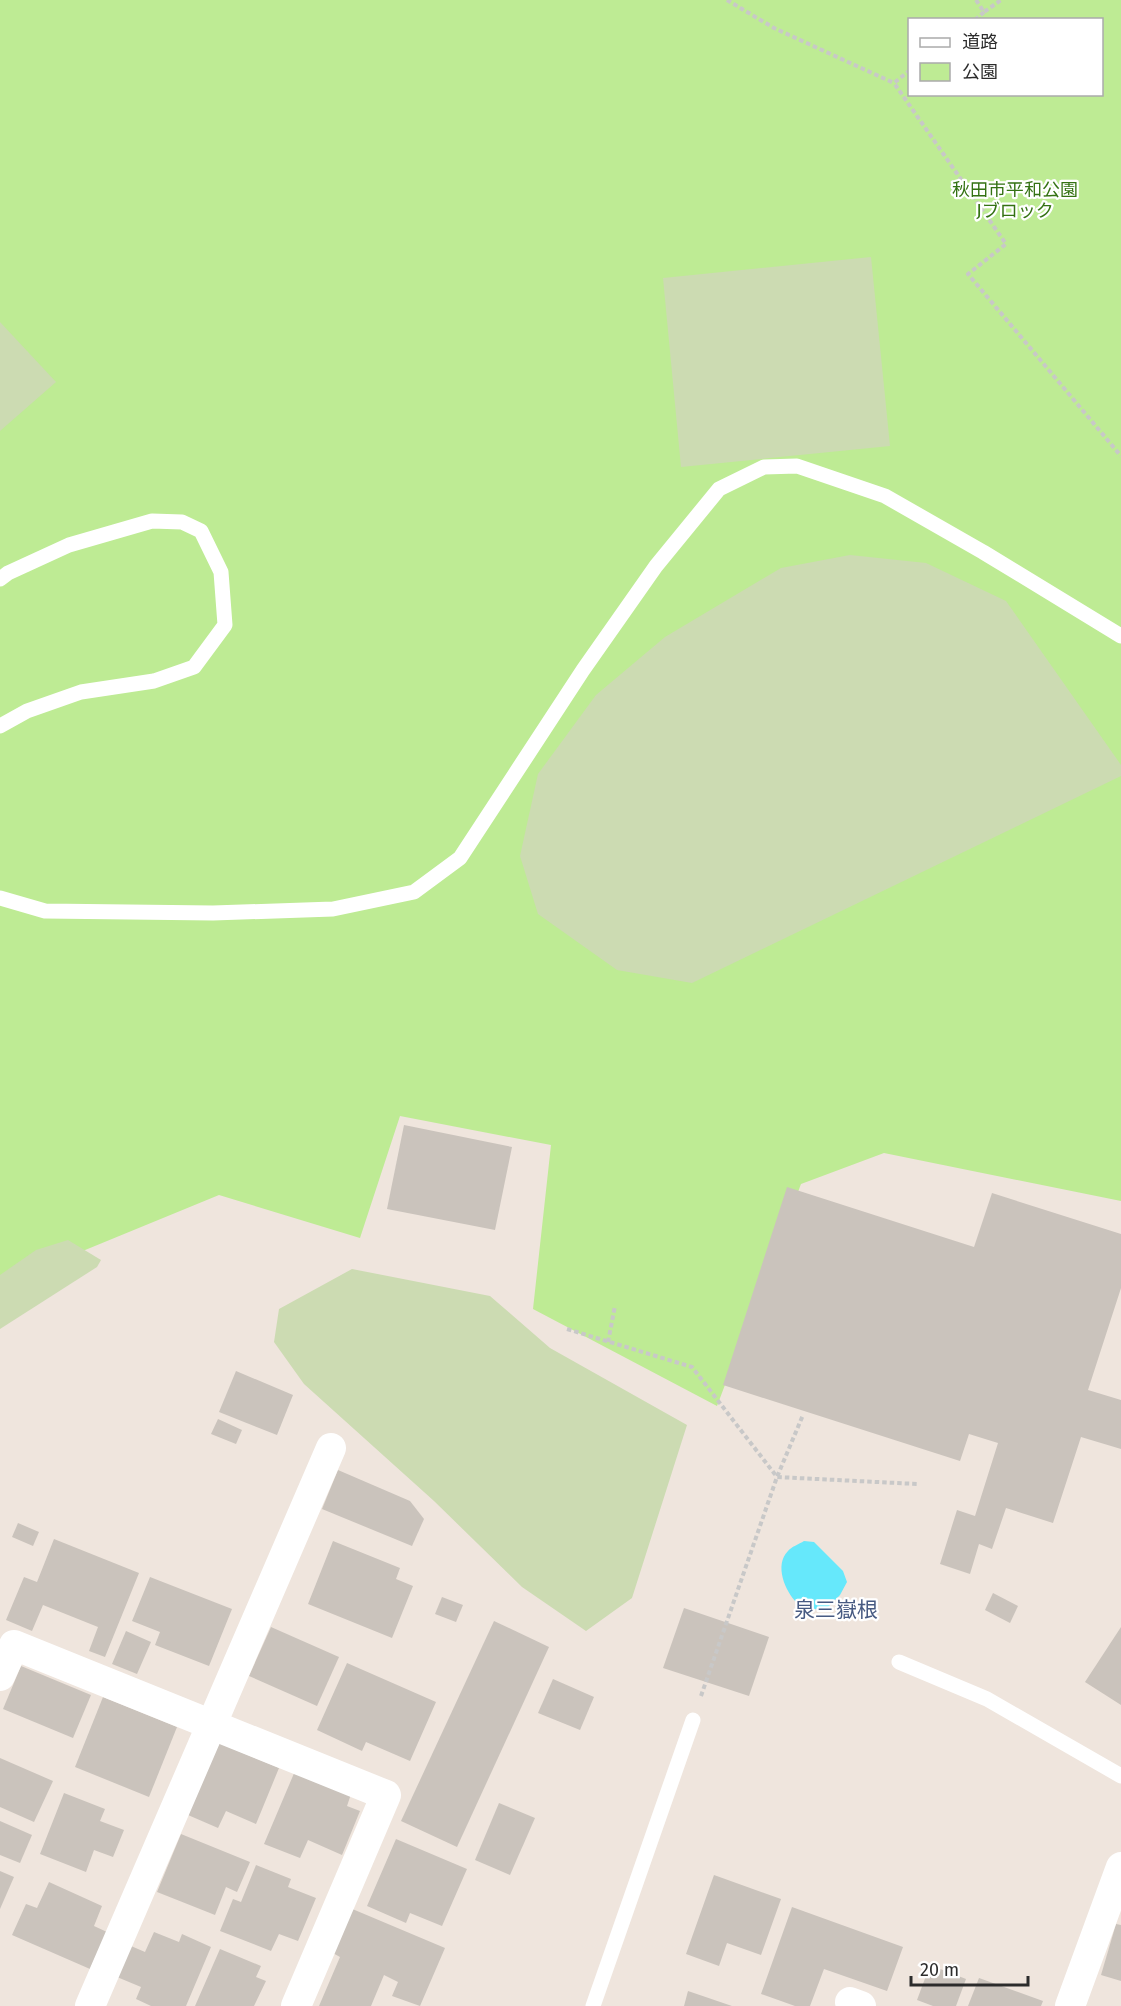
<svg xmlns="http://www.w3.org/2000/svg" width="1121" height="2006" font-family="'Fira Sans','Noto Sans JP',sans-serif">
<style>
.green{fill:#beeb94;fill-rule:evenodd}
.cemetery{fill:#ccdbb2}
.water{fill:#66e8fb}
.building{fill:#cac3bc}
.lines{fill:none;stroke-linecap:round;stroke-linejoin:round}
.path{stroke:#c8c8c8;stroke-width:4;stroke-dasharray:4.5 3;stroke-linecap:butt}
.lane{stroke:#fff;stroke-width:15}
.street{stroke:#fff;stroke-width:30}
.labels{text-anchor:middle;stroke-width:4.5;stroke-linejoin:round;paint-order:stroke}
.park-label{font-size:18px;fill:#347213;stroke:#fff}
.quarter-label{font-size:21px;fill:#475a82;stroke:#fff}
</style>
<rect width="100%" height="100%" fill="#efe5dd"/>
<!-- green -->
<path class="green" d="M0 0H1121V1201L884 1153 801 1184 717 1406 533 1309 551 1145 400 1116 360 1238 219 1195 0 1285ZM910 20H1102V94H910Z"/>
<!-- cemetery -->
<g class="cemetery">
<polygon points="871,257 890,446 681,467 663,278"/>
<polygon points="0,322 56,382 0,431"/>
<polygon points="850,555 926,563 1006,601 1121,765 1121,776 692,983 617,970 538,914 520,856 538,774 596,695 665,637 781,568"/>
<polygon points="68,1240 101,1260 97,1267 0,1329 0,1275 36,1250"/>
<polygon points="352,1269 490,1296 550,1348 687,1425 632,1598 586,1631 522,1587 434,1501 304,1384 274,1342 279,1309"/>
</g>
<!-- water -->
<path class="water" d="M804 1541 814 1542 843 1571 847 1582 840 1595 825 1610C816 1609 803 1609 797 1603 785 1591 774 1565 788 1551 791 1547 799 1544 804 1541Z"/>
<!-- building -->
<g class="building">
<polygon points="404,1125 512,1147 495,1230 387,1209"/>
<polygon points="787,1187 974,1247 992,1193 1121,1234 1121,1288 1088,1390 1121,1400 1121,1449 1081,1437 1053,1523 1006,1508 992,1549 979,1544 970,1574 940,1564 957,1510 975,1516 998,1443 969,1434 960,1461 723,1385"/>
<polygon points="236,1371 293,1395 277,1435 219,1412"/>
<polygon points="218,1419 242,1430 236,1444 211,1434"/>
<polygon points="338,1470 410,1501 424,1519 412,1546 322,1509"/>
<polygon points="18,1523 39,1532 33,1546 12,1537"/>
<polygon points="54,1539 139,1573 105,1657 89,1651 98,1627 43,1605 32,1631 6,1620 24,1577 37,1582"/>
<polygon points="333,1541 400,1568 396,1579 413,1586 392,1638 308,1604"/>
<polygon points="150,1577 232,1609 209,1666 155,1645 160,1632 132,1621"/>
<polygon points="993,1593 1018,1606 1010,1623 985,1610"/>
<polygon points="442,1597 463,1605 456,1622 435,1614"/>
<polygon points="684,1608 769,1637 749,1696 663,1668"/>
<polygon points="494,1621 549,1647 457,1847 401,1821"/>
<polygon points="271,1627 339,1657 317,1706 249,1676"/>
<polygon points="1121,1627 1121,1705 1085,1682"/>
<polygon points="126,1631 151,1642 137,1674 112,1664"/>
<polygon points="347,1663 436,1702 410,1761 366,1742 362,1751 317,1730"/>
<polygon points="21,1666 91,1695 73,1738 3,1709"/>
<polygon points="553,1679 594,1697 580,1730 538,1713"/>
<polygon points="103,1697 177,1727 149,1797 75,1767"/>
<polygon points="219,1743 279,1768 256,1824 226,1811 218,1828 188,1815"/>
<polygon points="0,1758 53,1781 34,1822 0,1807"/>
<polygon points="295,1771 351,1794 347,1806 360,1811 342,1855 308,1840 300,1858 264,1844"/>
<polygon points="64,1793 105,1809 100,1821 124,1830 113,1857 94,1850 86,1872 40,1854"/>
<polygon points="499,1803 535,1818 510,1875 475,1860"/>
<polygon points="0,1821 32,1835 20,1863 0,1855"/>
<polygon points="181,1834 250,1862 237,1892 226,1887 215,1915 157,1892"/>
<polygon points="396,1839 467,1869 442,1926 410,1913 406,1923 367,1906"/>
<polygon points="256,1865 291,1879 288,1887 316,1898 298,1941 279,1934 271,1951 220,1931 233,1899 241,1902"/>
<polygon points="0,1871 14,1877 0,1909"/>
<polygon points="714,1875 781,1899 761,1955 727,1943 719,1966 686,1954"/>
<polygon points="49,1882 102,1906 94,1926 107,1932 90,1969 12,1935 26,1904 37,1908"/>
<polygon points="792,1907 903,1947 887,1991 824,1969 810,2006 795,2006 761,1994"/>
<polygon points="350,1908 445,1948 420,2006 392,1996 398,1982 384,1975 371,2006 319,2006 340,1957 331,1952"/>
<polygon points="1116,1924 1121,1925 1121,1981 1101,1975"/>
<polygon points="154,1932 179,1942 182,1934 211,1947 186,2006 151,2006 136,1999 141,1987 117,1977 131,1946 145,1952"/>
<polygon points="220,1949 261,1966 256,1977 266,1981 254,2006 195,2006"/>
<polygon points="930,1965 966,1979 956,2006 933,2006 917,2000"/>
<polygon points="979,1978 1043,2001 1041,2006 968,2006"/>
<polygon points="688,1991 732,2006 684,2006"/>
</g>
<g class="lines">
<!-- path -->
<g class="path">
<polyline points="727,0 774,28 894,83"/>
<polyline points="976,0 984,12 1001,0"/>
<polyline points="975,20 984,12"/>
<polyline points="910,70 894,83 1006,244 968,274 1121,456"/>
<polyline points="567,1329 692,1367 777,1477 917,1484"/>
<polyline points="608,1342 615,1306"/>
<polyline points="701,1696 777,1477 803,1415"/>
</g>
<!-- lane -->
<g class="lane">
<polyline points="0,579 8,573 69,545 152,521 182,522 201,531 221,572 225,625 194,667 154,681 81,692 27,711 0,726"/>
<polyline points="0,898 45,911 213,913 333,909 414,892 460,858 583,670 656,566 719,489 764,467 797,466 885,496 983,552 1121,636"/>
<polyline points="899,1662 987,1699 1121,1776"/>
<polyline points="593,2006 693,1720"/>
</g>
<!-- street -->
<g class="street">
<polyline points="0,1676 14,1645 386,1795 296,2006"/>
<polyline points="850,2002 861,2006"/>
<polyline points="90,2006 331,1448"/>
<polyline points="1070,2006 1121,1867"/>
</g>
</g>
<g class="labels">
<!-- park labels -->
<g class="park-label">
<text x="1015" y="196">秋田市平和公園<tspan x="1015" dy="21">Jブロック</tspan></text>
</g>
<!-- quarter labels -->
<g class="quarter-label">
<text x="836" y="1617">泉三嶽根</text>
</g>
</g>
<!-- legend -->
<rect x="908" y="18" width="195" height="78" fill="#ffffff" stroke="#ababab" stroke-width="1.5"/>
<rect x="920" y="38" width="30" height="9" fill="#ffffff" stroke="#ababab" stroke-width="1.5"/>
<text x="962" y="48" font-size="18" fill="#2c2c2c">道路</text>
<rect x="920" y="63" width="30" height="18" fill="#beeb94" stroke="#ababab" stroke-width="1.5"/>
<text x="962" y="78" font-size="18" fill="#2c2c2c">公園</text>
<!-- scale -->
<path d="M911 1976v9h117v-9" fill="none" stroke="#2c2c2c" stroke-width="3"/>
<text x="920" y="1976" font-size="18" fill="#2c2c2c" stroke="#ffffff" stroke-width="4.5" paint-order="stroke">20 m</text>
</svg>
